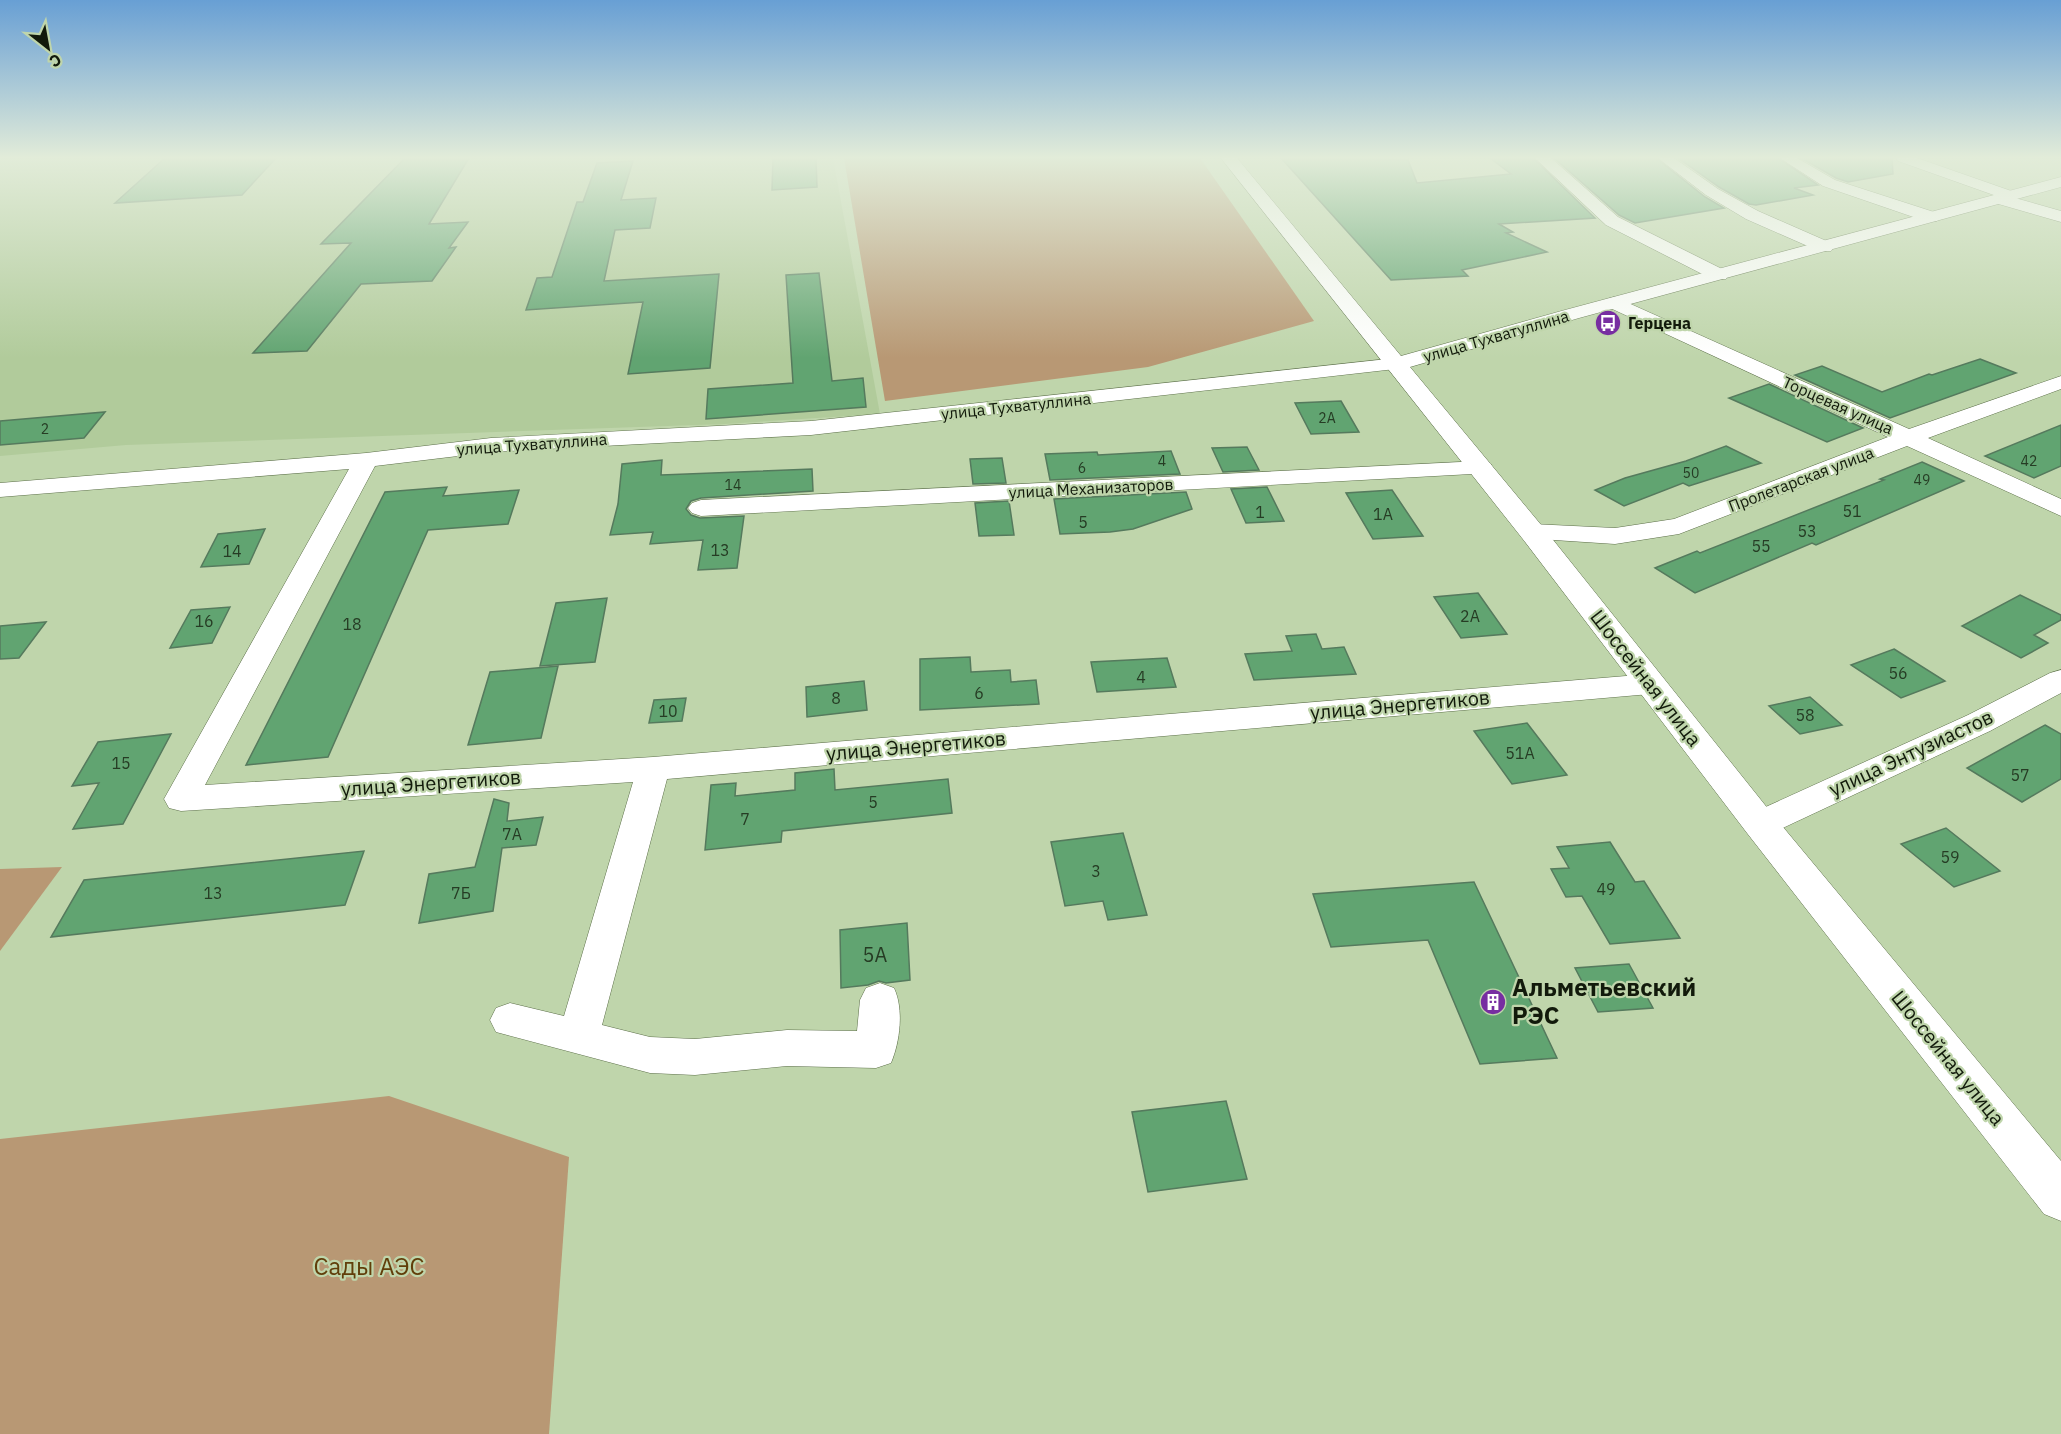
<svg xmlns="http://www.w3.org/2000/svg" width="2061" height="1434" font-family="'IBM Plex Sans',sans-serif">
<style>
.built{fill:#b1cb9b}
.green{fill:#b89874}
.building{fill:#61a471;stroke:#557a5d;stroke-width:1.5}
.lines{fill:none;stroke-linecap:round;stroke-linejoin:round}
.minor-casing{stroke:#5c6f49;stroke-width:1}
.tertiary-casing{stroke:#5c6f49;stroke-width:1}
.primary-casing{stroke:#5c6f49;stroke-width:1}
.minor{fill:#fff;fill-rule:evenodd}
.tertiary{fill:#fff;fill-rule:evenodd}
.primary{fill:#fff;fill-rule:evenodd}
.labels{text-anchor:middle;stroke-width:4.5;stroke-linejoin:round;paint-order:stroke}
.far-number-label{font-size:14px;fill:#263c24}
.far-poi-label{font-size:16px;font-weight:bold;fill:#121a0b;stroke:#bfd5ab;text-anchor:start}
.far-street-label{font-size:16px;fill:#121a0b;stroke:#bfd5ab}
.number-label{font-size:16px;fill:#263c24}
.street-label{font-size:20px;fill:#121a0b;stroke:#bfd5ab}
.near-number-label{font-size:20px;fill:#263c24}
.near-poi-label{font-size:24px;font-weight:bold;fill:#121a0b;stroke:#bfd5ab;text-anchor:start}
.near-park-label{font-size:24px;fill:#613e0a;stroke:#bfd5ab}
</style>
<rect width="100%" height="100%" fill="#bfd5ab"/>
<!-- built -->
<polygon class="built" points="0,158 833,158 880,414 725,424 126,445 0,456"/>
<!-- green -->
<g class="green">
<polygon points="844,158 1200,158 1314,321 1148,367 885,401"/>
<polygon points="62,867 0,951 0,869"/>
<polygon points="389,1096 569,1157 549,1434 0,1434 0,1139"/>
</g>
<!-- building -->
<g class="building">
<polygon points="165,158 276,158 242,195 115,203"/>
<polygon points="405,158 469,158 429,224 468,222 449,248 456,247 432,281 361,284 307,351 253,353 351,243 321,244"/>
<polygon points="773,158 816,158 817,187 772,190"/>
<polygon points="1281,158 1408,160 1417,183 1511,174 1490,158 1533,158 1595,218 1499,224 1513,232 1506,233 1547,252 1462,270 1468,276 1391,280"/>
<polygon points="1554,158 1656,158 1705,197 1724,208 1635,223 1619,215"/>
<polygon points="1678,158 1778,158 1818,185 1794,188 1813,195 1756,205 1749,204 1719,187"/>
<polygon points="1801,158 1892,158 1893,174 1848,182 1836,178"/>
<polygon points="633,161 621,200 656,198 650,228 615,230 604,281 719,274 710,368 628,374 643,302 526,310 537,278 552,277 577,202 583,202 597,163"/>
<polygon points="819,273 832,381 863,378 866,407 706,419 708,389 793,383 786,275"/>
<polygon points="1980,359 2016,373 1890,418 1795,375 1822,366 1882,392 1929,374 1932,375"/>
<polygon points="1769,384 1863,428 1827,442 1729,398"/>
<polygon points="1341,401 1359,432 1311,434 1295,403"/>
<polygon points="105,412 84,438 0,445 0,421"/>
<polygon points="2061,425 2061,466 2034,478 1985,456"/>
<polygon points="1726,446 1761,463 1689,486 1683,483 1624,506 1595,490 1625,478 1686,461"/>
<polygon points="1247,447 1259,470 1223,472 1212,448"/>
<polygon points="1171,451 1180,474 1050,480 1045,454 1097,452 1098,455"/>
<polygon points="1002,458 1006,483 973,484 970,459"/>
<polygon points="662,460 661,475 812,469 813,491 701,498 691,501 686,509 691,515 700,518 744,516 737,568 698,570 703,540 650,544 653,532 610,535 618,504 622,464"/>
<polygon points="1922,462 1964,481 1816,545 1812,543 1695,593 1655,568 1697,551 1700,553 1884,480 1880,479"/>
<polygon points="447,487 443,496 519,490 508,524 428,530 328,757 246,765 385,492"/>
<polygon points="1267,487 1284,521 1246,523 1231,489"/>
<polygon points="1392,490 1423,536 1373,539 1346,493"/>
<polygon points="1186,492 1192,509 1133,529 1110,532 1060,534 1054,499"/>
<polygon points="1009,501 1014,535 979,536 975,503"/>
<polygon points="265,529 249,564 201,567 218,534"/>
<polygon points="1478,593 1507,634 1461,638 1434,597"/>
<polygon points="2020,595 2061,615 2061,620 2034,635 2048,643 2021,658 1962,626"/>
<polygon points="607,598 595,662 540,666 556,603"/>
<polygon points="230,607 212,643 170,648 191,610"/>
<polygon points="46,622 19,658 0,659 0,626"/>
<polygon points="1316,634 1322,649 1344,647 1356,674 1254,680 1245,654 1292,651 1286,636"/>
<polygon points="1894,649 1945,681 1901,698 1851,665"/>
<polygon points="970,657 971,672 1010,670 1011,682 1036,680 1039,704 920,710 920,659"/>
<polygon points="1167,658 1176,687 1097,692 1091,662"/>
<polygon points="558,666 541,738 468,745 490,672"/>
<polygon points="864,681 867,710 807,717 806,687"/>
<polygon points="1810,697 1842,725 1800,734 1769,706"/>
<polygon points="686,698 682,721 649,723 654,700"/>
<polygon points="1527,723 1567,775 1512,784 1474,731"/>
<polygon points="2045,725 2061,734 2061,779 2022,802 1967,768"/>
<polygon points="171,734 123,824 73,829 99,783 72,786 98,742"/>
<polygon points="834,769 835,790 948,779 952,813 782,831 781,842 705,850 711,785 736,783 735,796 795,790 795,773"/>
<polygon points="494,799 509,803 507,821 543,817 536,845 502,848 493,911 419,923 429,874 475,867"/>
<polygon points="1946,828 2000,871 1954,887 1901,844"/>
<polygon points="1123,833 1147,915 1108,920 1103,901 1065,906 1051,842"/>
<polygon points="1610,842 1635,882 1644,881 1680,938 1610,944 1582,896 1566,897 1551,869 1569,868 1557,847"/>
<polygon points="364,851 345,905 51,937 84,880"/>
<polygon points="1474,882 1557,1058 1480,1064 1428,940 1331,947 1313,894"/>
<polygon points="907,923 910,980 886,983 879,981 868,985 841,988 840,930"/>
<polygon points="1629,964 1653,1008 1598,1012 1575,968"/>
<polygon points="1226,1101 1247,1179 1148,1192 1132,1112"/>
</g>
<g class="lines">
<!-- minor casing -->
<g class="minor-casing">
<g id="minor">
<polygon points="1535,158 1551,158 1618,217 1726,271 1728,275 1726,279 1712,279 1606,225"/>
<polygon points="1658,158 1674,158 1718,189 1758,211 1831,243 1834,247 1831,251 1819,251 1746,219 1706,195"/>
<polygon points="1780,158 1797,158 1835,180 1937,213 1939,217 1937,221 1925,221 1823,186"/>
<polygon points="1896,158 1917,158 2017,193 2019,196 2011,201 2005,199 1898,161"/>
<polygon points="1615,297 1909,429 2061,376 2061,389 1928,438 2061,499 2061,516 1907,446 1679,534 1615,544 1523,538 1519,532 1523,526 1532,524 1615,528 1674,519 1888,437 1608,307 1605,303 1608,299"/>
<path d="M1397 358 1404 360 1408 364 1404 368 811 435 491 452 375 466 205 785 653 757 1650 674 1661 677 1665 684 1661 691 1650 694 667 779 602 1025 650 1037 695 1039 787 1030 857 1031 860 1000 866 988 880 983 894 988C904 1009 900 1042 891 1063L876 1068 787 1066 695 1075 650 1073 496 1032 490 1020 496 1008 510 1003 564 1016 633 782 181 811 169 808 164 799 349 469 0 497V483L366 453 491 438 811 421Z"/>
<polygon points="1481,461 1490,463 1493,468 1490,473 701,516 692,513 688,508 692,503 701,500"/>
<polygon points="2061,670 2061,693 1990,731 1772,833 1760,837 1748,833 1743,824 1748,815 1968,715 2050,673"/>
</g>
</g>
<!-- tertiary casing -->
<g class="tertiary-casing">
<polygon id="tertiary" points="2001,194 2061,211 2061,222 1995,203 1993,199 1995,195"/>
</g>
<!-- primary casing -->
<g class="primary-casing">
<polygon id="primary" points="1221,158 1237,158 1401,356 1565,310 2061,177 2061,187 1579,318 1410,367 1542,526 1773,815 2061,1161 2061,1221 2044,1214 1747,833 1522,538"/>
</g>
<!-- minor -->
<use href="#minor" class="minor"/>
<!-- tertiary -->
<use href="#tertiary" class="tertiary"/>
<!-- primary -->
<use href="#primary" class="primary"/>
</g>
<!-- sky -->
<linearGradient id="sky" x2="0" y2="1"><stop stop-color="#689fd4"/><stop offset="0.44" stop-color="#e2ecd9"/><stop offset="1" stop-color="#e2ecd9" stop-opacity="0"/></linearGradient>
<rect width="2061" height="358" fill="url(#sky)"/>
<!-- icons -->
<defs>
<g id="bus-disc" transform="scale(1.35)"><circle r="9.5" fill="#772ea1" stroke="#bfd5ab"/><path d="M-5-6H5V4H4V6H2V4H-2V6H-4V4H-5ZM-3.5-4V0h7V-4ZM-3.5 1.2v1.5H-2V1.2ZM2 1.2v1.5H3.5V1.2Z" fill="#fff"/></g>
<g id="building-disc" transform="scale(1.35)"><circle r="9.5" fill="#772ea1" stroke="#bfd5ab"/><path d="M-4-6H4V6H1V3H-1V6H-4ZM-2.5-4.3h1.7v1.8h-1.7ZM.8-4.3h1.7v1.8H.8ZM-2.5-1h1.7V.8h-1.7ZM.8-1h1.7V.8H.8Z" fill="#fff"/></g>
</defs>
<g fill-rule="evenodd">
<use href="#bus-disc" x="1608" y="323"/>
<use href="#building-disc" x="1493" y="1002"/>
</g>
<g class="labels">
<!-- far-number labels -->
<g class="far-number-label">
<text x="1327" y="423">2А</text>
<text x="45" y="434">2</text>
<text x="1162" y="466">4</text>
<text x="2029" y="466">42</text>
<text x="1082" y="473">6</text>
<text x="1691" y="478">50</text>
<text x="1922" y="485">49</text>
<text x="733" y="490">14</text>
</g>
<!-- far-poi labels -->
<g class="far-poi-label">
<text x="1628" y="329">Герцена</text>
</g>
<!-- far-street labels -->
<g class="far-street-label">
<text transform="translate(1496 336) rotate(-16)" y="6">улица Тухватуллина</text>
<text transform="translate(1838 405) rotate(24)" y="6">Торцевая улица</text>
<text transform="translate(1016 406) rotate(-6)" y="6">улица Тухватуллина</text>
<text transform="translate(532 444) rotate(-4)" y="6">улица Тухватуллина</text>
<text transform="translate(1801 479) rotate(-21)" y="6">Пролетарская улица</text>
<text transform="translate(1091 488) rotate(-3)" y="6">улица Механизаторов</text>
</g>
<!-- number labels -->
<g class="number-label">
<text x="1852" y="517">51</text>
<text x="1260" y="518">1</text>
<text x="1383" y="520">1А</text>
<text x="1083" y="528">5</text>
<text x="1807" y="537">53</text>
<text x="1761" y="552">55</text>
<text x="720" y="556">13</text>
<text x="232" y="557">14</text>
<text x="1470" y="622">2А</text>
<text x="204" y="627">16</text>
<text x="352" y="630">18</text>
<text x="1898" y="679">56</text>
<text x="1141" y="683">4</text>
<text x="979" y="699">6</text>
<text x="836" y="704">8</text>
<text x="668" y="717">10</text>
<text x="1805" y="721">58</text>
<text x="1520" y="759">51А</text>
<text x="121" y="769">15</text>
<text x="2020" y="781">57</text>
<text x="873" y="808">5</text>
<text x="745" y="825">7</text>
<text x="512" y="840">7А</text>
<text x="1950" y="863">59</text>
<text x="1096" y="877">3</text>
<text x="1606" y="895">49</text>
<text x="213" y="899">13</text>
<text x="461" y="899">7Б</text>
</g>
<!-- street labels -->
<g class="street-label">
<text transform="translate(1646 678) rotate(52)" y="7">Шоссейная улица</text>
<text transform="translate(1400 705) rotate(-5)" y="7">улица Энергетиков</text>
<text transform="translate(916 746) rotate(-5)" y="7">улица Энергетиков</text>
<text transform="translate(1911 753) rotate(-25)" y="7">улица Энтузиастов</text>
<text transform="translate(431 783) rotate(-4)" y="7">улица Энергетиков</text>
<text transform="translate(1948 1058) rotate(51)" y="7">Шоссейная улица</text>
</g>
<!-- near-number labels -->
<g class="near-number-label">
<text x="875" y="962">5А</text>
</g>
<!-- near-poi labels -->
<g class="near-poi-label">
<text x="1512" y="996">Альметьевский<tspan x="1512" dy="28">РЭС</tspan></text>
</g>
<!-- near-park labels -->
<g class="near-park-label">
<text x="369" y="1275">Сады АЭС</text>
</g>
</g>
<!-- north arrow -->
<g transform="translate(48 48) rotate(149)" stroke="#bfd5ab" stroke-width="4.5" paint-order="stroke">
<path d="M0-4.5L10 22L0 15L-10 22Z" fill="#121a0b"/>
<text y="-9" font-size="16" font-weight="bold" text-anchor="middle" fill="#121a0b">С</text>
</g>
</svg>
